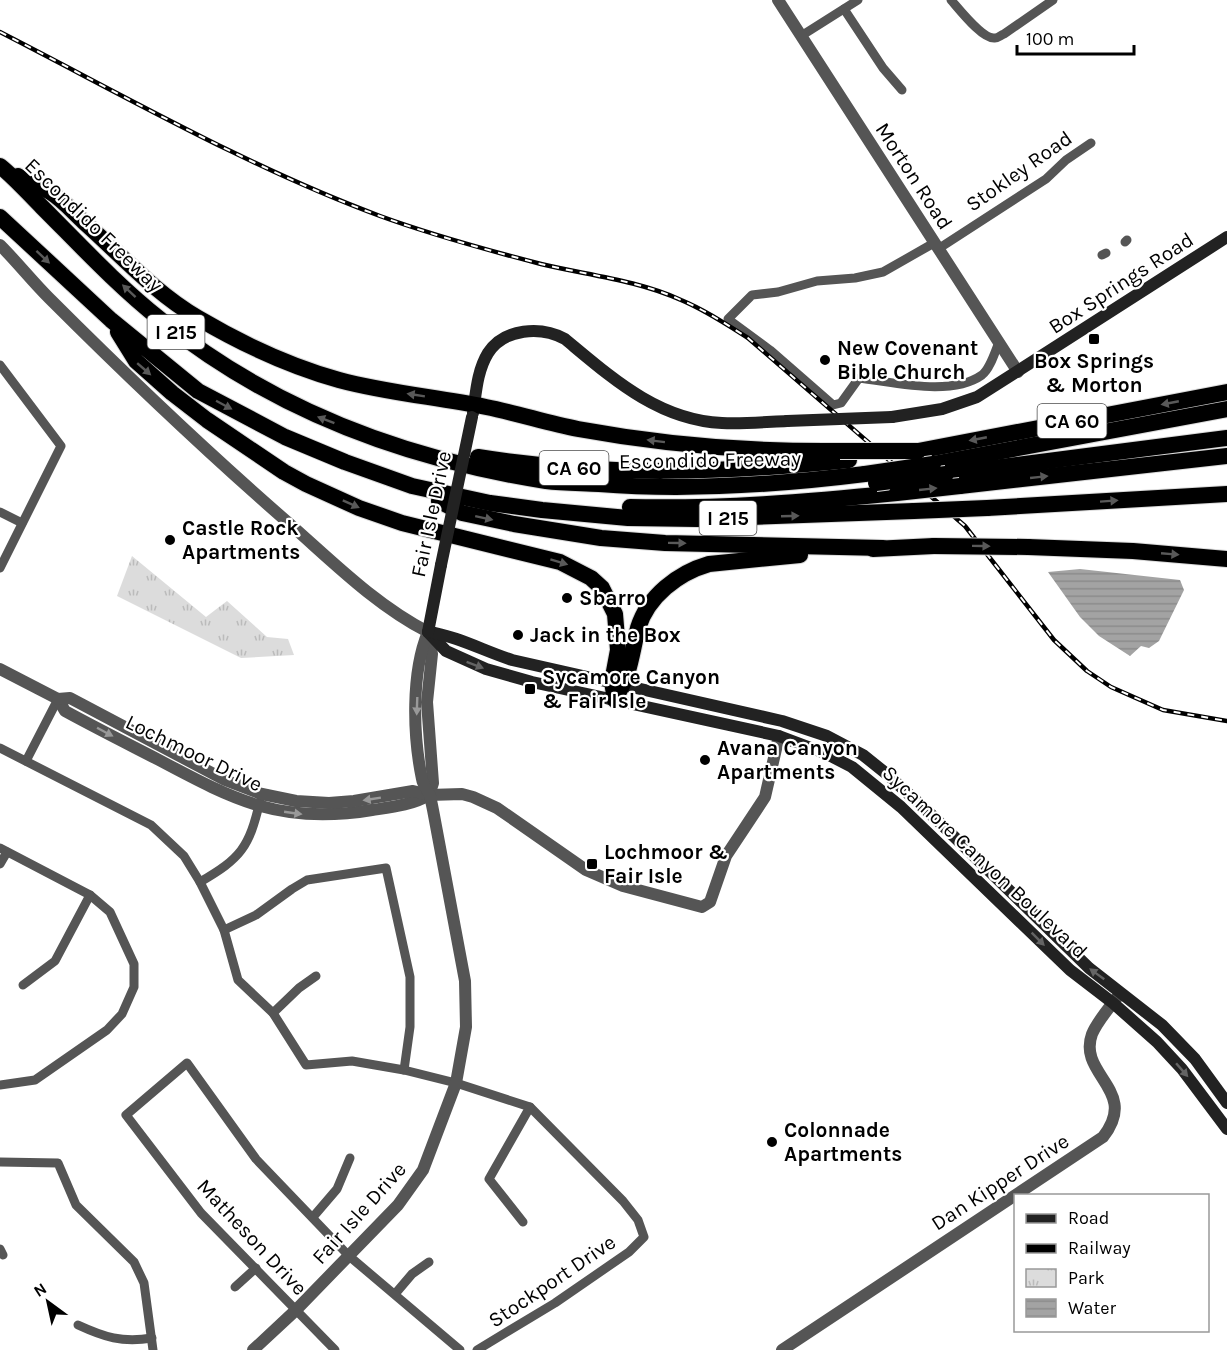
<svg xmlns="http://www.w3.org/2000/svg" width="1227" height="1350" font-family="Karla,sans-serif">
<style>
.park{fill:url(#park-tufts)}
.water{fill:url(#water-rules)}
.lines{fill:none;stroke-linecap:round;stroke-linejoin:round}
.motorway-casing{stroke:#dbdbdb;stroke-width:18}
.minor{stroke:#555;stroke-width:9}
.tertiary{stroke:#555;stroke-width:12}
.secondary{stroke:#222;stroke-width:12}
.motorway{stroke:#000;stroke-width:16}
.rail-casing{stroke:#000;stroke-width:4.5}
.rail{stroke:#fff;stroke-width:2;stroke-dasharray:7;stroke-linecap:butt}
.motorway-bridge-casing{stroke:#dbdbdb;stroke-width:18;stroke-linecap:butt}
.secondary-bridge{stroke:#222;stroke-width:12}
.motorway-bridge{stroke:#000;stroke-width:16}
.oneway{fill:#595959}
.oneway2{fill:#646464}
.oneway3{fill:#999}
.poi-dot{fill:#000;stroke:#fff;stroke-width:2}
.labels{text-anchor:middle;stroke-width:4.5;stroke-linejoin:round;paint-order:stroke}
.shield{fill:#fff;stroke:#4c4c4c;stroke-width:1.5}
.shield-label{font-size:20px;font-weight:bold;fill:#000}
.street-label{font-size:21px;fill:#000;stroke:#fff}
.poi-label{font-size:21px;font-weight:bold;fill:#000;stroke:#fff;text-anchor:start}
</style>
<defs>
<pattern id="park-tufts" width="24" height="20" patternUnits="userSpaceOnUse" patternTransform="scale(1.5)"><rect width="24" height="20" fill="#dcdcdc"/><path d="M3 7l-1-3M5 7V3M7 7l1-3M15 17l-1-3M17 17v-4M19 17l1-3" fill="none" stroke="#bbb"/></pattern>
<pattern id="water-rules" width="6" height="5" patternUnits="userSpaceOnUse" patternTransform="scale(1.5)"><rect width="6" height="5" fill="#a3a3a3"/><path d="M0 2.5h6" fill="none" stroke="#8b8b8b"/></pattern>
</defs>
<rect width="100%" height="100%" fill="#fff"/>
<!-- park -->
<polygon class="park" points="132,556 206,617 227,601 267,637 288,639 294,655 241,658 117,596"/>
<!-- water -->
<polygon class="water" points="1080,569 1180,580 1184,590 1159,641 1149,648 1141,646 1130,656 1099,636 1080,617 1048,572"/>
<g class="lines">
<!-- motorway casing -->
<g class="motorway-casing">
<g id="motorway">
<path d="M0 166C15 178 28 193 42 207 80 245 118 286 161 320 273 410 404 459 546 481 563 483 581 483 599 484 688 491 777 485 865 474"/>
<path d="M18 176C28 182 40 186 50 192 63 200 73 212 84 222 121 255 155 293 198 318 242 344 289 366 339 380 387 393 437 397 486 407 517 413 547 423 578 429 665 445 751 452 840 451"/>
<polyline points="0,217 111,320 198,391 285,437 345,462 412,486 490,503 542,510 628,518 697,519 914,511"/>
<polyline points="118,332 136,361 172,393 207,420 284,472 306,484 359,508 402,523 560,562 591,578 602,588 615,614 618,650 612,682 615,700"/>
<polyline points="918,451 1227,392"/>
<path d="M478 457C602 477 725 473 849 460"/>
<polyline points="933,464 1227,409"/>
<polyline points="946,474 1227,438"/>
<polyline points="960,486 1227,456"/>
<polyline points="439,501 462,513 514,524 601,538 665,543 883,548"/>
<path d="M630 507C719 509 808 502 897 493"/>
<polyline points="987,508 1227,494"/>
<polyline points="1028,547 1133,551 1227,559"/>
<polyline points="873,549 934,546"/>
<path d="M615 700C619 691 624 683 627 674 632 659 634 643 638 628 648 596 678 573 709 564L800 555"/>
</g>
</g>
<!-- minor -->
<g class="minor">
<path d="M951 0C959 9 983 40 995 38 998 38 1001 35 1004 34L1053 0"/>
<polyline points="844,9 883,68 902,90"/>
<polyline points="801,36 858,0"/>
<polyline points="1125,242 1127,240"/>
<path d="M934 243 883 272 855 278 817 281 778 292 752 295 728 319 770 350 833 405 841 403 859 378C894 382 951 397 982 375 990 369 995 352 999 342"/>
<polyline points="938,249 1046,179 1066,160 1091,143"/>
<polyline points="1102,255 1106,253"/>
<polyline points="0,365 61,446 0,568"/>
<polyline points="0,512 22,523"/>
<polyline points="0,748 151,825 184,856 200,882 224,930 238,980 273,1013 306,1065 352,1061 404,1070 456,1083 530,1107 623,1201 638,1220 644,1237 629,1252 555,1303 477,1350"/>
<polyline points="26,761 58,699"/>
<polyline points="0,848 90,895 110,912 134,964 134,987 122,1014 107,1030 35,1080 0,1085"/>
<polyline points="0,864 7,852"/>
<path d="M200 882C241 858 249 848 260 801"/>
<polyline points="224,930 256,915 292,889 307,880 386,868 410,977 410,1027 404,1070"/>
<polyline points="23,985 55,961 90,895"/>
<polyline points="273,1013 299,988 316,976"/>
<polyline points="0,1162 58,1163 76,1205 134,1262 144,1283 153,1350"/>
<polyline points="313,1217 337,1189 350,1158"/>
<polyline points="523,1222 489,1179 530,1107"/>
<polyline points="0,1249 3,1255"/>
<polyline points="235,1287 256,1268"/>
<polyline points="395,1294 412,1274 429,1262"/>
<path d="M78 1325C104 1337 122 1343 152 1338"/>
<polyline points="335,1350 201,1213 126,1115 187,1063 256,1159 349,1256 460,1350"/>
</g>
<!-- tertiary -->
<g class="tertiary">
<polyline points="778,0 1018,372"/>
<path d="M0 245C17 262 32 281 49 298 128 377 208 453 292 526 335 564 376 605 428 632"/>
<polyline points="428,632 432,654 427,702 433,783 429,795"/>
<path d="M0 669 58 699 65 711C96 728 128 744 159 760 236 801 282 825 372 810 392 807 412 805 429 795"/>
<polyline points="58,699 70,698 225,780 262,794 296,801 329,803 354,801 413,791 429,795 462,794 473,797 497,808 586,870 623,886 702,907 710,902 726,856 765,797 779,736"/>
<path d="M253 1350 296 1310 398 1205 423 1170 456 1083 466 1027 465 981 433 810C432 805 431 800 430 796 428 790 423 786 422 779 413 736 411 673 428 632"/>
<path d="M782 1350 1103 1137C1140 1090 1077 1075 1092 1034 1098 1020 1110 1007 1119 995"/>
</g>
<!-- secondary -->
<g class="secondary">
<path d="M473 413C476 393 477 371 488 353 504 328 541 326 565 339 612 378 658 420 722 423 744 424 766 422 787 421"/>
<polyline points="892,417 942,409 977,397 1227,237"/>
<polyline points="428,632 446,651 486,669 532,682 779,736 827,754 852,767 901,807 1070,970 1113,1003 1157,1042 1182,1069 1227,1129"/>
<path d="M428 632C457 636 484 651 512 660L782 721 827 736 863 755 888 775 937 820 1089 968 1162 1025 1195 1059 1227 1103"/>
<polyline points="428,632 441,565"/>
</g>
<!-- motorway -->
<use href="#motorway" class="motorway"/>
<!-- rail casing -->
<g class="rail-casing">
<path id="rail" d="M0 32C123 95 250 168 380 216 432 235 487 250 541 264 587 275 637 280 681 300 705 310 726 324 748 338L965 526 1054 640 1087 671 1111 687 1163 710 1227 721"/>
</g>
<!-- rail -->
<use href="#rail" class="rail"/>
<!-- motorway-bridge casing -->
<g class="motorway-bridge-casing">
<g id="motorway-bridge">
<polyline points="840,451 918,451"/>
<polyline points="865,474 933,464"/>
<polyline points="876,483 946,474"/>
<polyline points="897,493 960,486"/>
<polyline points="914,511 987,508"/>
<polyline points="934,546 1028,547"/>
</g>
</g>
<!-- secondary-bridge -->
<g class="secondary-bridge">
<polyline points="787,421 892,417"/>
<polyline points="441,565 472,417"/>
</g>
<!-- motorway-bridge -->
<use href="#motorway-bridge" class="motorway-bridge"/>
</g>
<!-- one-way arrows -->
<defs><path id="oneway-solid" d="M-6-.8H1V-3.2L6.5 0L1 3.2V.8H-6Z" transform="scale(1.5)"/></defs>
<g class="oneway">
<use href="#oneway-solid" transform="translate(43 257) rotate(43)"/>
<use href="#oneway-solid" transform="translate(129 291) rotate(-137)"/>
<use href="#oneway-solid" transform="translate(144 369) rotate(41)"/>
<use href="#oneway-solid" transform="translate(416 395) rotate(-171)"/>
<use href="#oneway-solid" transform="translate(1170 403) rotate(169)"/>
<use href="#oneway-solid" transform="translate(224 405) rotate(28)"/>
<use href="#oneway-solid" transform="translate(326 420) rotate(-159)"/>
<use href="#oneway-solid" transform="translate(978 439) rotate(169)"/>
<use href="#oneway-solid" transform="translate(656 441) rotate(-173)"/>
<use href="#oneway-solid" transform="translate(1039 477) rotate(-6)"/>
<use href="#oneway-solid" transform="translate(928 489) rotate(-6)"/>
<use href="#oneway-solid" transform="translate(1109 501) rotate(-4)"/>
<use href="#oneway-solid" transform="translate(351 504) rotate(24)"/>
<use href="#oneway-solid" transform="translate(790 516) rotate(-2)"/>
<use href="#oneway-solid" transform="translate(484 518) rotate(12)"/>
<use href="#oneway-solid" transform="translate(677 543) rotate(1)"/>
<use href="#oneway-solid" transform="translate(981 546) rotate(1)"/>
<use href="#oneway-solid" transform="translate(1170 554) rotate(5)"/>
<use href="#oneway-solid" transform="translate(559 562) rotate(17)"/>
</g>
<g class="oneway2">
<use href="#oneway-solid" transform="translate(475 665) rotate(21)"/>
<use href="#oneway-solid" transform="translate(1038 939) rotate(45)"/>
<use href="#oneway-solid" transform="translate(1097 974) rotate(-144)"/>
<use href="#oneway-solid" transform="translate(1182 1070) rotate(49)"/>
</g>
<g class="oneway3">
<use href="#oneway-solid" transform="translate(417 706) rotate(92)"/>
<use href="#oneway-solid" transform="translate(105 732) rotate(28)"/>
<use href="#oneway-solid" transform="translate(372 799) rotate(171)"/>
<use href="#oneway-solid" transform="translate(293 813) rotate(8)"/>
</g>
<!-- markers -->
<g class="poi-dot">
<rect x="1088" y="333" width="12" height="12" rx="3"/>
<circle cx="825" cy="360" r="6"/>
<circle cx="170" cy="540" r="6"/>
<circle cx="567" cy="598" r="6"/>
<circle cx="518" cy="635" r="6"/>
<rect x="524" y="683" width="12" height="12" rx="3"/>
<circle cx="705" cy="760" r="6"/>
<rect x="586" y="858" width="12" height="12" rx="3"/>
<circle cx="772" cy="1142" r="6"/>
</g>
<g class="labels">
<!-- shield labels -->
<g class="shield">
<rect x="147.5" y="315" width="57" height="34" rx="4.5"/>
<rect x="1037.5" y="404" width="69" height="34" rx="4.5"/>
<rect x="539.5" y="451" width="69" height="34" rx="4.5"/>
<rect x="699.5" y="501" width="57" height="34" rx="4.5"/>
</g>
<g class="shield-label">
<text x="176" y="339">I 215</text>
<text x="1072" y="428">CA 60</text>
<text x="574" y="475">CA 60</text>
<text x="728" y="525">I 215</text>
</g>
<!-- street labels -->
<g class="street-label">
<text transform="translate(1019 171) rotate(-35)" y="7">Stokley Road</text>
<text transform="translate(914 176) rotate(57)" y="7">Morton Road</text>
<text transform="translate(94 225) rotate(44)" y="7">Escondido Freeway</text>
<text transform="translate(1121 283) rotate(-33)" y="7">Box Springs Road</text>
<text transform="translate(710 460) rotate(-1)" y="7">Escondido Freeway</text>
<text transform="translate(431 514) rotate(-78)" y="7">Fair Isle Drive</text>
<text transform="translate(194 753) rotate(26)" y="7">Lochmoor Drive</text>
<text transform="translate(985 862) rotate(43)" y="7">Sycamore Canyon Boulevard</text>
<text transform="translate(1000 1182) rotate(-33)" y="7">Dan Kipper Drive</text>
<text transform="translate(359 1213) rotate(-48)" y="7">Fair Isle Drive</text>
<text transform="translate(252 1237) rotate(47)" y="7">Matheson Drive</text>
<text transform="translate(552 1281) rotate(-34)" y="7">Stockport Drive</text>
</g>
<!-- poi labels -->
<g class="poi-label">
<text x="837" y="355">New Covenant<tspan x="837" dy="24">Bible Church</tspan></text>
<text x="1094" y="368" text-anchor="middle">Box Springs<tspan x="1094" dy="24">&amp; Morton</tspan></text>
<text x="182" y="535">Castle Rock<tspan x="182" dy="24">Apartments</tspan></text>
<text x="579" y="605">Sbarro</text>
<text x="530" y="642">Jack in the Box</text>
<text x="542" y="684">Sycamore Canyon<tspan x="542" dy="24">&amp; Fair Isle</tspan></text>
<text x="717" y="755">Avana Canyon<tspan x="717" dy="24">Apartments</tspan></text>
<text x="604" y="859">Lochmoor &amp;<tspan x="604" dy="24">Fair Isle</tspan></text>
<text x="784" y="1137">Colonnade<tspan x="784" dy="24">Apartments</tspan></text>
</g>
</g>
<!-- legend -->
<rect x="1014" y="1194" width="195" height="138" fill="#ffffff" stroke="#999999" stroke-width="1.5"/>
<rect x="1026" y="1214" width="30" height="9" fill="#222222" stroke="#999999" stroke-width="1.5"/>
<text x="1068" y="1224" font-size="18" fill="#000000">Road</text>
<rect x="1026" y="1244" width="30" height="9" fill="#000000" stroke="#999999" stroke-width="1.5"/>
<text x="1068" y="1254" font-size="18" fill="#000000">Railway</text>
<rect x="1026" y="1269" width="30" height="18" fill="url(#park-tufts)" stroke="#999999" stroke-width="1.5"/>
<text x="1068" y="1284" font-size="18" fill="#000000">Park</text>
<rect x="1026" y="1299" width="30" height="18" fill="url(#water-rules)" stroke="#999999" stroke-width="1.5"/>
<text x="1068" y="1314" font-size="18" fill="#000000">Water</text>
<!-- north arrow -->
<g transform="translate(48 1302) rotate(327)" stroke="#ffffff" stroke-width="4.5" paint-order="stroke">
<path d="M0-4.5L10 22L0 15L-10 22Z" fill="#000000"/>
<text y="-9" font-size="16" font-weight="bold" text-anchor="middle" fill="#000000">N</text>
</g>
<!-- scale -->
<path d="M1017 45v9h117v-9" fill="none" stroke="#000000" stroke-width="3"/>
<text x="1026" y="45" font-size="18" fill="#000000" stroke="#ffffff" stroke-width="4.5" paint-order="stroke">100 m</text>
</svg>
